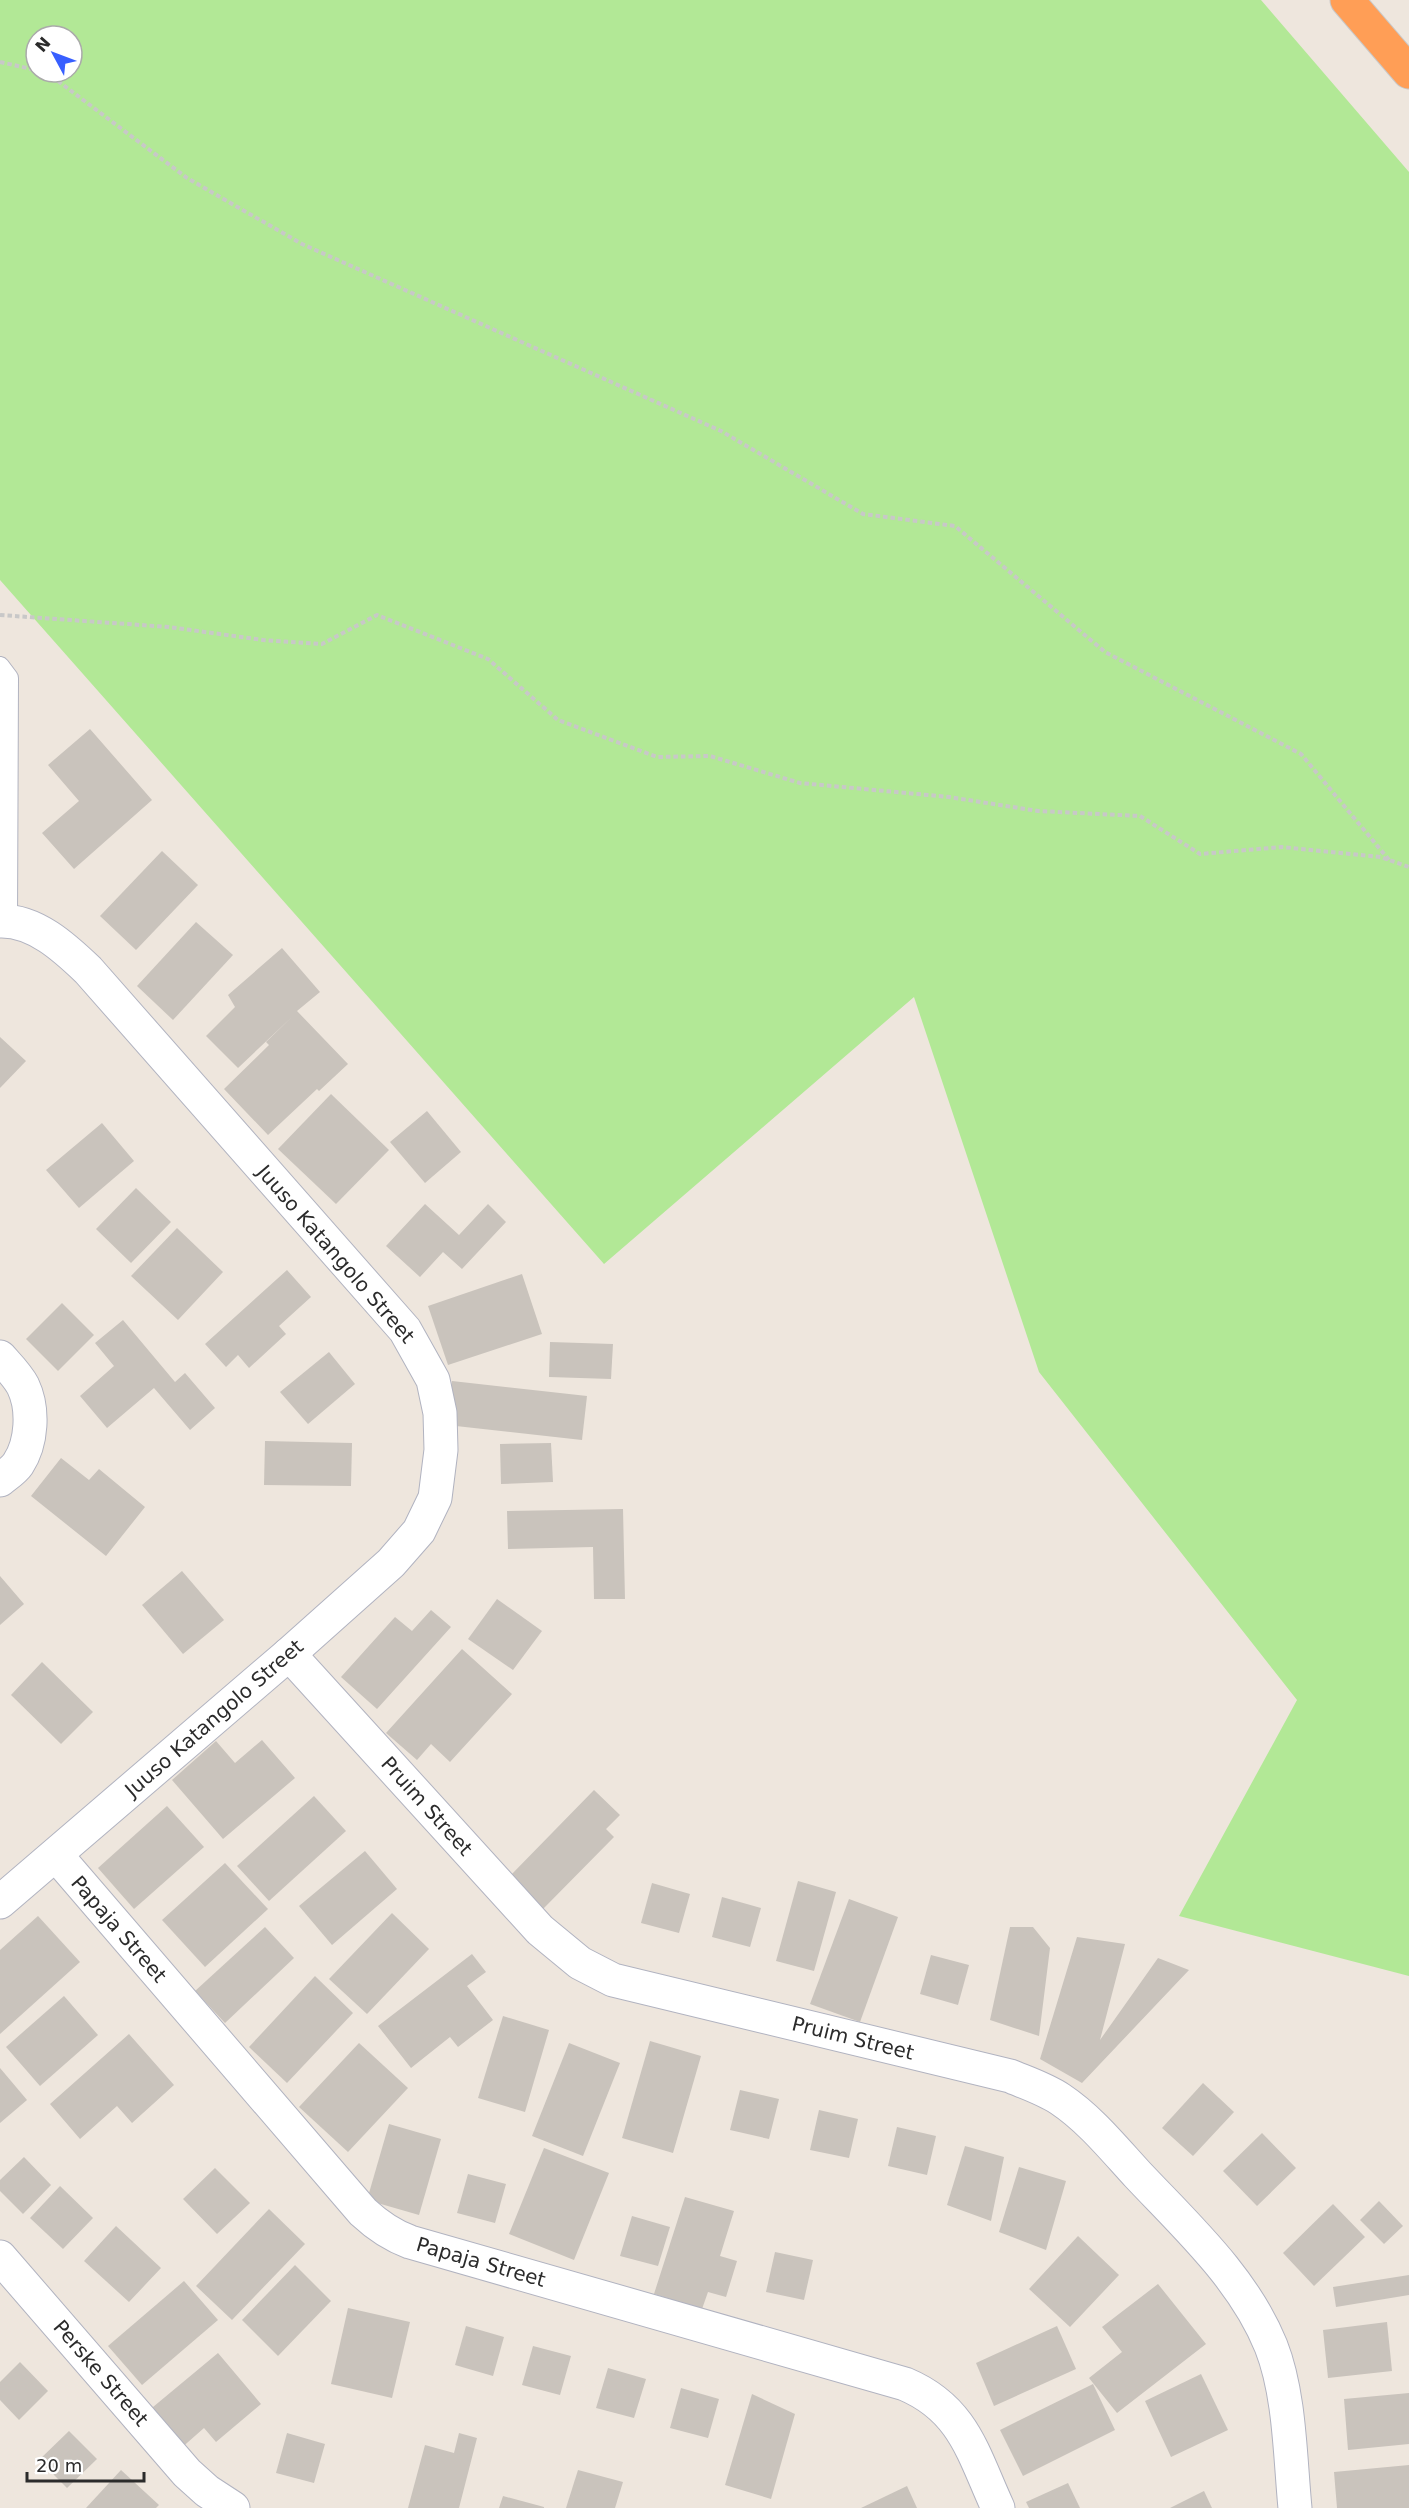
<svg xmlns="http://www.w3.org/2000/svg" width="1409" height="2508" font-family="'DejaVu Sans',sans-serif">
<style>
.green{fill:#b2e896;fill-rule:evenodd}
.building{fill:#c9c3bc}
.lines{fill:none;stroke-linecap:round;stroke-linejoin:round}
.service-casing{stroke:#b1b3c0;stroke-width:20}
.minor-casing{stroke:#b1b3c0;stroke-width:35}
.motorway-casing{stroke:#c8c8c8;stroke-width:35}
.path{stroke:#c8c8c8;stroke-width:4;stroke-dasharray:4.5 3;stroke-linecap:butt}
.service{stroke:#fff;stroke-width:18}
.minor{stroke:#fff;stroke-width:33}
.motorway{stroke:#ff9e56;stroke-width:33}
.labels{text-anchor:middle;stroke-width:5;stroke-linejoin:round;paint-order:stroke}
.street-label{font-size:20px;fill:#2b2b2b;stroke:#fff}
</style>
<rect width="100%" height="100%" fill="#eee6dd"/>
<!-- green -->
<path class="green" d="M0 0H1261L1409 172V1976L1179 1916 1297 1700 1039 1372 914 997 604 1264 0 580ZM36 36H72V72H36Z"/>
<!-- building -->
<g class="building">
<polygon points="90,729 152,800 74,869 42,833 79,801 48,765"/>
<polygon points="162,851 198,885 136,950 100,916"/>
<polygon points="196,922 233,955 173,1020 137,986"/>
<polygon points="282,948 320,992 297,1011 348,1064 319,1091 317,1089 268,1135 224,1089 269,1045 266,1042 294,1015 238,1068 206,1036 235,1007 228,995"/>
<polygon points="0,1037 26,1061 0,1088"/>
<polygon points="331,1094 389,1150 336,1204 278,1149"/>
<polygon points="427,1111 461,1152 425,1183 390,1142"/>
<polygon points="102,1123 134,1161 79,1208 46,1170"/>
<polygon points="136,1188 171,1222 131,1263 96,1229"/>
<polygon points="425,1204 459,1235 488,1204 506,1222 462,1269 443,1252 420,1277 386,1246"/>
<polygon points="177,1228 223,1272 178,1320 131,1276"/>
<polygon points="287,1270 311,1297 279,1326 286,1334 249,1368 238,1355 226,1367 205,1344"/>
<polygon points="522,1274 542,1334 448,1365 428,1306"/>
<polygon points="62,1303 94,1335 58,1371 26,1339"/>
<polygon points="123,1320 175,1382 185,1373 215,1408 190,1430 154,1388 107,1428 80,1396 114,1366 95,1343"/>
<polygon points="550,1342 613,1344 611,1379 549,1377"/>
<polygon points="329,1352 355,1384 308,1424 280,1392"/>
<polygon points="452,1381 587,1396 582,1440 447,1425"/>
<polygon points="265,1441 352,1443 351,1486 264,1485"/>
<polygon points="551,1443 553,1482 501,1484 500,1444"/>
<polygon points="61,1458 89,1480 99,1469 145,1507 106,1556 31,1496"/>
<polygon points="623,1509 625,1599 594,1599 593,1547 508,1549 507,1511"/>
<polygon points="182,1571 224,1620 183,1654 142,1605"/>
<polygon points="0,1576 24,1604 0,1625"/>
<polygon points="497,1599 542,1631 513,1670 468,1639"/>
<polygon points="431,1610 451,1627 377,1709 341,1677 395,1617 412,1631"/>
<polygon points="462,1649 512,1694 450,1762 431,1744 417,1760 386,1733"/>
<polygon points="42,1662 93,1712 61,1744 11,1695"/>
<polygon points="262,1740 295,1778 223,1839 172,1780 216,1741 235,1763"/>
<polygon points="594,1790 620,1815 606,1829 614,1837 543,1909 510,1876"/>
<polygon points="314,1796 346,1831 269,1901 237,1866"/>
<polygon points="167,1806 204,1847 134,1909 98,1868"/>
<polygon points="365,1851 397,1889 332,1945 299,1906"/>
<polygon points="225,1863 268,1909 205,1967 162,1920"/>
<polygon points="798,1881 836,1892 814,1971 776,1961"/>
<polygon points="652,1883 690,1894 679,1933 641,1923"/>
<polygon points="722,1897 761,1908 750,1947 712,1937"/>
<polygon points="849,1899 898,1917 860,2022 810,2004"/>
<polygon points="392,1913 429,1949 367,2014 329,1979"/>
<polygon points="38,1916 80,1962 0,2034 0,1950"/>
<polygon points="265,1927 294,1958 225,2023 195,1991"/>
<polygon points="1010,1927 1033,1927 1050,1948 1039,2036 990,2020"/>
<polygon points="1077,1937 1125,1944 1100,2040 1158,1958 1189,1970 1082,2083 1040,2059"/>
<polygon points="472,1954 486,1972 467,1986 493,2020 458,2047 450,2037 411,2068 378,2026"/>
<polygon points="931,1955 969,1965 958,2005 920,1994"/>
<polygon points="315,1976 353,2013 287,2083 249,2047"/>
<polygon points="64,1996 98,2035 40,2086 6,2047"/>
<polygon points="503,2016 549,2030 525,2112 478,2098"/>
<polygon points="129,2034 174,2085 132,2123 117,2106 80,2139 50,2104"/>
<polygon points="650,2041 701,2056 673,2153 622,2138"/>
<polygon points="359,2043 408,2088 348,2152 299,2107"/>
<polygon points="569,2043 620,2063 583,2156 532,2136"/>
<polygon points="0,2068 27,2100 0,2123"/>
<polygon points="1203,2083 1234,2112 1193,2156 1162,2128"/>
<polygon points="740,2090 779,2099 769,2139 730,2130"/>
<polygon points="819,2110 858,2119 849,2158 810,2150"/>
<polygon points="389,2124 441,2139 419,2215 367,2200"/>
<polygon points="897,2127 936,2136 927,2175 888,2166"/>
<polygon points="1262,2133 1296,2168 1257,2206 1223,2171"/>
<polygon points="965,2146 1004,2157 991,2221 947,2205"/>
<polygon points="544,2148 609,2173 574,2260 509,2234"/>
<polygon points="24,2157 51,2185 23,2214 0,2191 0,2180"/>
<polygon points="1019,2167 1066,2181 1046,2250 999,2232"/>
<polygon points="215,2168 250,2203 217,2234 183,2199"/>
<polygon points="468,2174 506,2184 495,2223 457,2213"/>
<polygon points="60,2186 93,2218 63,2249 30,2218"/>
<polygon points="685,2197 734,2211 720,2256 737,2261 726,2297 708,2292 702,2309 654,2294"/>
<polygon points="1379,2201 1403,2226 1384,2244 1360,2220"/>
<polygon points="1333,2204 1365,2237 1314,2286 1283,2253"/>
<polygon points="269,2209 305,2244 232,2320 196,2286"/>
<polygon points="632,2216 670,2227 658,2266 620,2256"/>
<polygon points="116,2226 161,2268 129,2302 84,2261"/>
<polygon points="1078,2236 1119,2275 1070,2327 1029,2289"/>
<polygon points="775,2252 813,2260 804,2300 766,2292"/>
<polygon points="295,2265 331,2301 278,2356 242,2320"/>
<polygon points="1409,2275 1409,2295 1336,2307 1333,2287"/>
<polygon points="184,2281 218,2320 142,2385 108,2346"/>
<polygon points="1158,2284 1206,2344 1117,2413 1089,2378 1122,2352 1102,2327"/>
<polygon points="348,2308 410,2322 392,2398 331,2384"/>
<polygon points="1387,2322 1392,2371 1328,2378 1323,2330"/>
<polygon points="466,2326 504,2337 493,2376 455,2365"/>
<polygon points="1057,2326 1076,2369 994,2406 976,2363"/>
<polygon points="533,2346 571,2356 560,2395 522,2385"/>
<polygon points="218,2353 261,2404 216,2442 204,2428 179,2450 147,2412"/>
<polygon points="20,2362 48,2391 19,2420 0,2400 0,2382"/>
<polygon points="608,2368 646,2379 634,2418 596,2408"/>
<polygon points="1201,2374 1228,2430 1171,2457 1145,2401"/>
<polygon points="1093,2384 1115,2430 1023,2476 1000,2430"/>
<polygon points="681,2388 719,2399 708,2438 670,2428"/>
<polygon points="1409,2393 1409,2444 1348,2450 1344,2399"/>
<polygon points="752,2394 795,2414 771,2499 725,2485"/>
<polygon points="69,2431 97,2459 67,2488 39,2460"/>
<polygon points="287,2433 325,2444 314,2483 276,2473"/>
<polygon points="459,2433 477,2438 459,2508 408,2508 425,2445 454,2453"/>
<polygon points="1409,2465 1409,2508 1337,2508 1334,2472"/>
<polygon points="121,2470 159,2505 156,2508 86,2508"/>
<polygon points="578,2470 623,2482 615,2508 566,2508"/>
<polygon points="1068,2483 1080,2508 1029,2508 1026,2502"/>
<polygon points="907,2486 917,2508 861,2508"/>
<polygon points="1204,2491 1212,2508 1170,2508"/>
<polygon points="503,2496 544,2507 544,2508 499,2508"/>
</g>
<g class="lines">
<!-- service casing -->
<g class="service-casing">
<polyline id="service" points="0,666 9,678 8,921"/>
</g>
<!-- minor casing -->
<g class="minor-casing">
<g id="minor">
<path d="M0 921C35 920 65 948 88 970L405 1330 433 1380 440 1413 441 1450 435 1498 419 1531 391 1563 289 1654 0 1902"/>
<path d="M0 1357C8 1366 18 1376 23 1386 34 1409 32 1443 18 1464 14 1470 6 1475 0 1480"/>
<path d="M289 1654 540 1930 580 1963 613 1980 1010 2076C1027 2083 1045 2089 1060 2099 1090 2119 1114 2149 1138 2175 1187 2227 1244 2279 1271 2346 1290 2394 1290 2457 1295 2508"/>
<path d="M56 1855 363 2212C378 2226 391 2235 410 2242L905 2384C964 2409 973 2454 998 2508"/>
<polyline points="0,2257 187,2473 207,2491 233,2508"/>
</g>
</g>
<!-- motorway casing -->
<g class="motorway-casing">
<polyline id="motorway" points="1347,0 1409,72"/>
</g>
<!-- path -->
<g class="path">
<polyline points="0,62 36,70"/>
<polyline points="46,72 187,178 302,244 721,431 863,514 955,526 1105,652 1301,754 1389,860"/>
<polyline points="0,615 169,627 263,640 322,644 377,615 488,659 558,720 657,757 710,756 800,783 949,797 1038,811 1140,816 1200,854 1282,847 1381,857 1409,867"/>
</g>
<!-- service -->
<use href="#service" class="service"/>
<!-- minor -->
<use href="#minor" class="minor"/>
<!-- motorway -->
<use href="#motorway" class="motorway"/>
</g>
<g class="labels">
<!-- street labels -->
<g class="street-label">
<text transform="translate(336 1254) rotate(49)" y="7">Juuso Katangolo Street</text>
<text transform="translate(214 1718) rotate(-41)" y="7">Juuso Katangolo Street</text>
<text transform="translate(427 1806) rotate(48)" y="7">Pruim Street</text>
<text transform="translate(119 1929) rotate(49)" y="7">Papaja Street</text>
<text transform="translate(853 2038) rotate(14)" y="7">Pruim Street</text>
<text transform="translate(481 2262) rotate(16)" y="7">Papaja Street</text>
<text transform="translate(101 2373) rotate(49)" y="7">Perske Street</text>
</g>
</g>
<!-- north arrow -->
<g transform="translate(54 54) rotate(311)"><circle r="28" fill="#ffffff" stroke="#aaaaaa" stroke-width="1.5"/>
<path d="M0-4.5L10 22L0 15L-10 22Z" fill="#385fff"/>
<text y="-9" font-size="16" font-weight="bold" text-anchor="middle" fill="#2b2b2b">N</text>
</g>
<!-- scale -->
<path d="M27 2472v9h117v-9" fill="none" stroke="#2b2b2b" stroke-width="3"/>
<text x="36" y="2472" font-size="18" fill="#2b2b2b" stroke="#ffffff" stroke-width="4.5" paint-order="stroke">20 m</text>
</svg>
